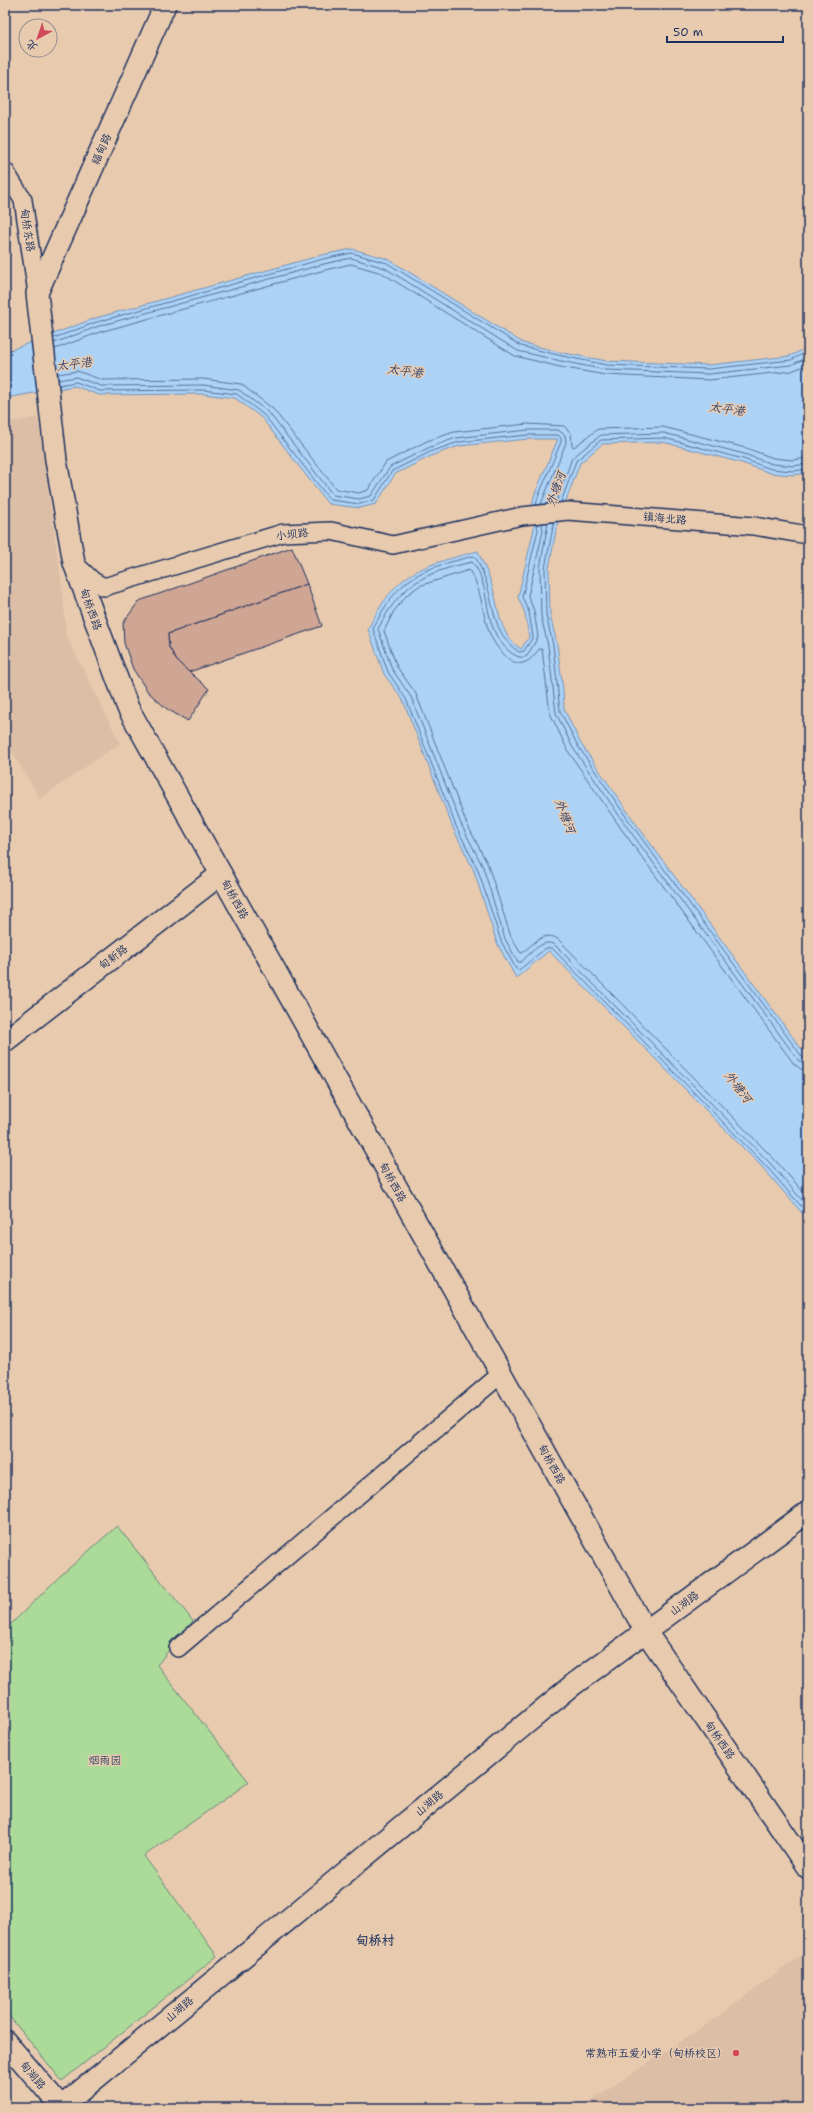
<svg xmlns="http://www.w3.org/2000/svg" width="813" height="2113" font-family="'Shantell Sans','LXGW WenKai TC',sans-serif">
<style>
.built{fill:#dcbda6}
.green{fill:#acda98;stroke:#64847b}
.water{fill:#acd2f6;stroke:#7291b9}
.lines{fill:none;stroke-linecap:round;stroke-linejoin:round}
.shore{stroke:#55709b;stroke-width:1}
.building{fill:#cfa594;stroke:#1b2f5e}
.minor-casing{stroke:#1b2f5e;stroke-width:20}
.tertiary-casing{stroke:#1b2f5e;stroke-width:24}
.minor{stroke:#e8cbaf;stroke-width:17}
.tertiary{stroke:#e8cbaf;stroke-width:21}
.poi-dot{fill:#d1495b;stroke:#e8cbaf;stroke-width:1.5}
.labels{text-anchor:middle;stroke-width:3;stroke-linejoin:round;paint-order:stroke}
.street-label{font-size:11px;fill:#1b2f5e;stroke:#e8cbaf}
.park-label{font-size:11px;fill:#2a4064;stroke:#e8cbaf}
.poi-label{font-size:11px;fill:#1b2f5e;stroke:#e8cbaf;text-anchor:end}
.water-label{font-size:12px;font-style:italic;fill:#2a3f6d;stroke:#e8cbaf}
.quarter-label{font-size:13px;font-weight:bold;fill:#1b2f5e;stroke:#e8cbaf}
</style>
<rect width="100%" height="100%" fill="#e8cbaf"/>
<filter id="ink" filterUnits="userSpaceOnUse"><feTurbulence type="fractalNoise" baseFrequency=".025" numOctaves="2"/><feDisplacementMap in="SourceGraphic" scale="8" xChannelSelector="R" yChannelSelector="G"/><feConvolveMatrix kernelMatrix="1 2 1 2 8 2 1 2 1" color-interpolation-filters="sRGB"/></filter>
<g filter="url(#ink)">
<!-- built -->
<g class="built">
<polygon points="38,417 63,595 66,635 120,743 40,799 5,740 5,423"/>
<polygon points="808,1950 808,2108 579,2108 709,2023"/>
</g>
<!-- green -->
<polygon class="green" points="117,1526 193,1621 157,1665 249,1782 144,1856 217,1956 62,2081 5,2011 5,1630 59,1577"/>
<!-- water -->
<path class="water" d="M352 249 388 259 523 343 563 353 607 361 709 365 790 356 808 347V473L793 475 770 473 742 463 663 442 602 444 580 463 557 525 549 568 550 615 557 644 563 690 564 709 581 744 634 821 808 1058V1220L764 1169 549 951 516 978 497 943 474 871 453 828 403 700 384 674 368 629C397 571 418 567 478 551 482 562 488 572 491 583 500 607 497 633 521 649L529 637 525 613 518 597 534 529 532 505 534 496 558 439H528L459 446 433 455 395 474 376 504 360 508 328 504 262 418 235 398 203 394 99 395 75 386 5 398V352L96 318 322 255Z"/>
<g class="lines">
<!-- shore -->
<g class="shore">
<polyline points="54,338 97,322 323,259 352,253 387,263 521,346 562,356 607,365 709,369 791,360 808,351"/>
<polyline points="54,343 99,326 324,264 351,258 385,268 518,351 561,361 606,370 709,374 791,365 808,357"/>
<polyline points="55,349 100,332 325,270 351,264 382,273 515,356 560,367 605,375 709,380 792,371 808,364"/>
<polyline points="58,374 77,371 102,380 203,379 241,384 273,409 336,489 359,493 368,490 386,462 427,441 454,432 527,424 564,426 571,433 572,446 574,447 598,429 663,427 746,448 773,458 793,460 808,458"/>
<polyline points="58,380 76,377 101,386 203,385 239,390 269,413 333,495 359,499 371,496 390,467 430,447 456,438 528,430 558,430 565,435 566,443 541,504"/>
<polyline points="59,385 76,382 100,391 203,390 237,394 265,416 330,500 360,504 374,500 392,471 432,451 459,442 528,435 558,435 561,438 561,442 538,497 536,505"/>
<polyline points="561,502 576,461 601,440 664,438 743,459 771,469 793,471 808,469"/>
<polyline points="556,503 572,458 601,435 664,433 744,454 772,464 793,466 808,464"/>
<polyline points="554,522 545,568 546,615 553,645 560,711 578,746 631,824 803,1058 808,1060"/>
<path d="M542 523 543 531 528 596 534 611 538 637 527 656C520 659 516 656 510 652 480 628 493 585 472 562 423 573 401 584 378 629L392 669 411 697 461 824 483 867 505 939 518 962H521C529 955 543 937 555 945L770 1163 808 1207"/>
<polyline points="548,523 540,568 541,616 548,646 556,713 573,748 627,827 799,1061 808,1065"/>
<path d="M537 524 538 530 522 597 529 612 533 637 524 651 519 652C490 632 495 602 483 573 480 567 478 560 474 556 420 569 398 577 373 629L388 672 406 699 456 826 478 870 501 941 516 969 519 970 546 948H552L766 1166 808 1214"/>
<path d="M808 1071 801 1069 794 1064 622 830 568 751 550 713 542 649H539C531 660 522 669 509 659 477 634 489 599 469 570L419 586 407 595 394 611 384 631 397 667 416 694 466 822 488 865 511 937 520 952 522 953C533 944 545 929 559 940L774 1159 808 1197"/>
</g>
</g>
<!-- building -->
<g class="building">
<polygon points="292,547 307,584 168,634 169,647 177,661 209,689 188,721 167,709 148,692 133,669 124,643 123,623 139,601"/>
<polygon points="307,584 322,626 189,672 177,661 169,647 168,634"/>
</g>
<g class="lines">
<!-- minor casing -->
<g class="minor-casing">
<g id="minor">
<polyline points="5,171 23,200 37,293"/>
<polyline points="75,564 93,581 104,587 283,533 331,531 393,545 522,516 568,511 754,526 808,535"/>
<polyline points="178,1648 501,1374"/>
</g>
</g>
<!-- tertiary casing -->
<g class="tertiary-casing">
<g id="tertiary">
<polyline points="165,5 37,293 56,460 74,563 128,708 646,1632 808,1868"/>
<polyline points="5,1041 221,874"/>
<polyline points="5,2041 62,2108"/>
<polyline points="61,2107 574,1684 808,1512"/>
</g>
</g>
<!-- minor -->
<use href="#minor" class="minor"/>
<!-- tertiary -->
<use href="#tertiary" class="tertiary"/>
</g>
</g>
<!-- markers -->
<circle class="poi-dot" cx="736" cy="2053" r="4"/>
<g class="labels">
<!-- street labels -->
<g class="street-label">
<text transform="translate(101 149) rotate(-66)" y="4">福甸路</text>
<text transform="translate(28 230) rotate(81)" y="4">甸桥东路</text>
<text transform="translate(665 518) rotate(5)" y="4">镇海北路</text>
<text transform="translate(292 534) rotate(-7)" y="4">小坝路</text>
<text transform="translate(91 609) rotate(70)" y="4">甸桥西路</text>
<text transform="translate(235 899) rotate(61)" y="4">甸桥西路</text>
<text transform="translate(113 957) rotate(-38)" y="4">甸新路</text>
<text transform="translate(393 1182) rotate(61)" y="4">甸桥西路</text>
<text transform="translate(552 1464) rotate(61)" y="4">甸桥西路</text>
<text transform="translate(684 1603) rotate(-36)" y="4">山湖路</text>
<text transform="translate(720 1740) rotate(55)" y="4">甸桥西路</text>
<text transform="translate(429 1803) rotate(-40)" y="4">山湖路</text>
<text transform="translate(179 2009) rotate(-40)" y="4">山湖路</text>
<text transform="translate(33 2075) rotate(50)" y="4">甸湖路</text>
</g>
<!-- park labels -->
<g class="park-label">
<text x="105" y="1764">烟雨园</text>
</g>
<!-- poi labels -->
<g class="poi-label">
<text x="728" y="2057">常熟市五爱小学（甸桥校区）</text>
</g>
<!-- water labels -->
<g class="water-label">
<text transform="translate(74 364) rotate(-8)" y="4">太平港</text>
<text transform="translate(405 371) rotate(7)" y="4">太平港</text>
<text transform="translate(727 409) rotate(7)" y="4">太平港</text>
<text transform="translate(556 489) rotate(-71)" y="4">外塘河</text>
<text transform="translate(565 816) rotate(68)" y="4">外塘河</text>
<text transform="translate(738 1087) rotate(52)" y="4">外塘河</text>
</g>
<!-- quarter labels -->
<g class="quarter-label">
<text x="375" y="1945">甸桥村</text>
</g>
</g>
<!-- margin -->
<rect width="813" height="2113" fill="none" stroke="#e8cbaf" stroke-width="20"/>
<rect x="10" y="10" width="793" height="2093" fill="none" stroke="#1b2f5e" stroke-width="1.5" filter="url(#ink)"/>
<!-- north arrow -->
<g transform="translate(38 38) rotate(220)"><circle r="19" fill="#e8cbaf" stroke="#968d8f"/>
<path d="M0-3L7 15L0 10L-7 15Z" fill="#d1495b"/>
<text y="-6" font-size="11" font-weight="bold" text-anchor="middle" fill="#1b2f5e">北</text>
</g>
<!-- scale -->
<path d="M667 36v6h116v-6" fill="none" stroke="#1b2f5e" stroke-width="2"/>
<text x="673" y="36" font-size="12" fill="#1b2f5e" stroke="#e8cbaf" stroke-width="3" paint-order="stroke">50 m</text>
</svg>
